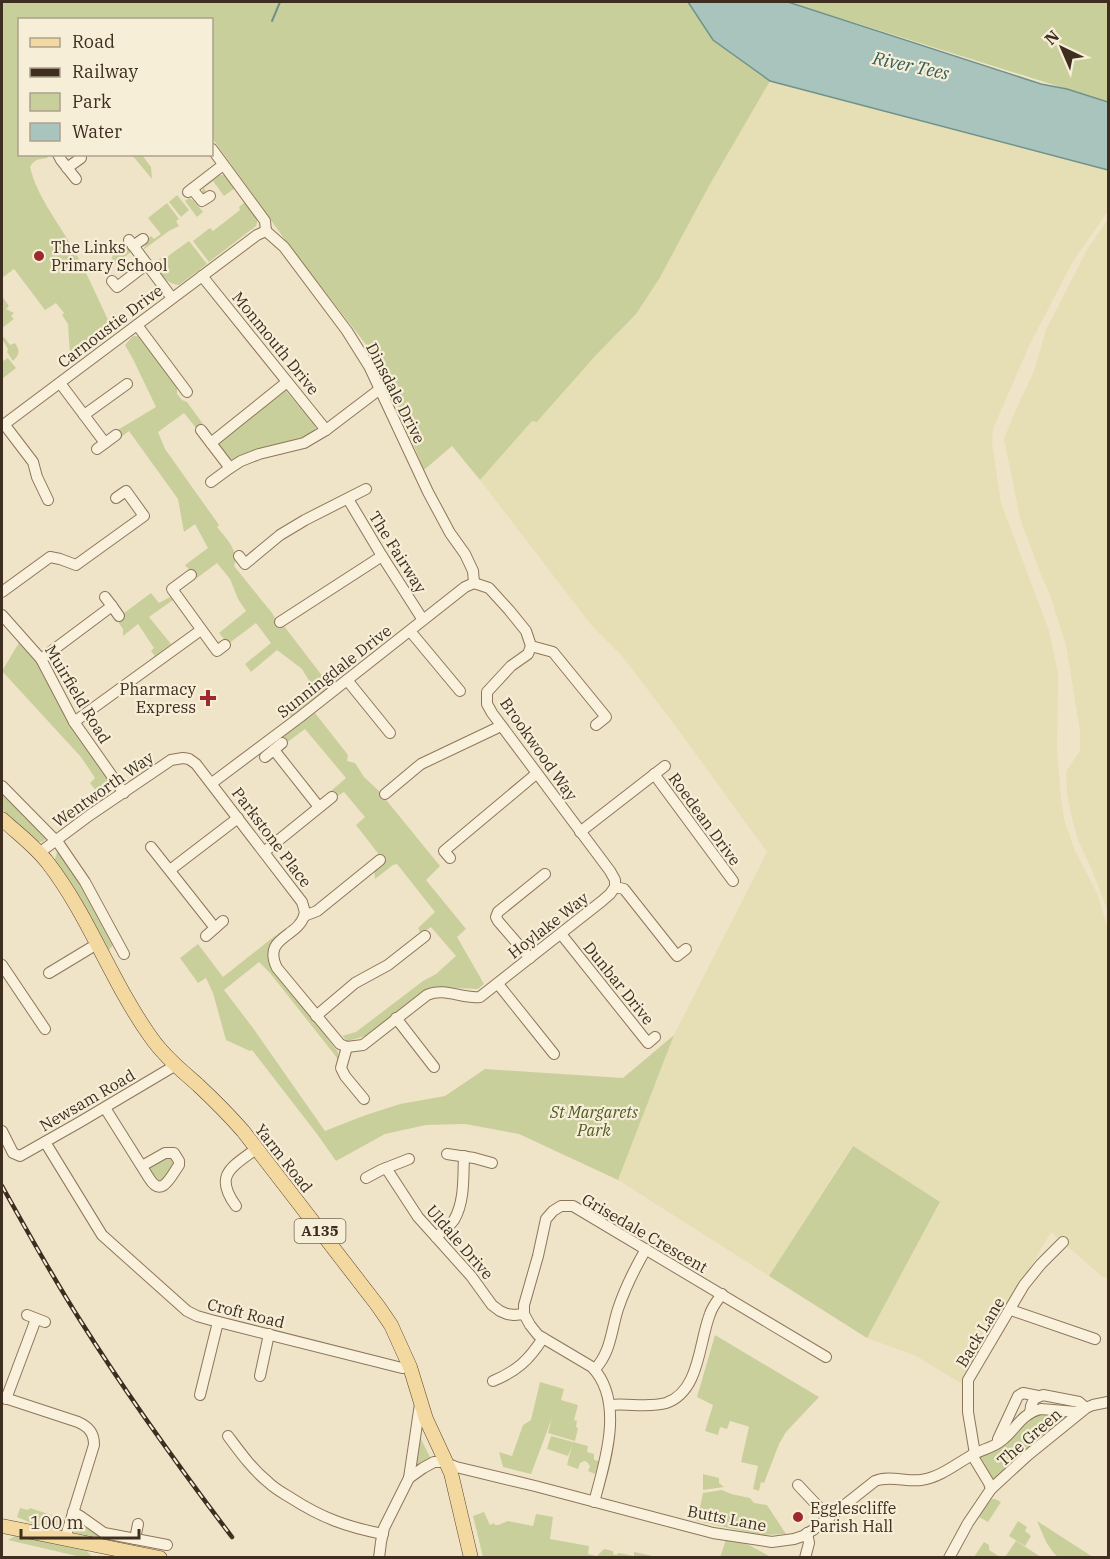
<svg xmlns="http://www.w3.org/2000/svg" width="1110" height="1559" font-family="'IBM Plex Serif',serif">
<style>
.farmland{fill:#e6deb5}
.green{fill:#c9cf9b}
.water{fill:#a9c4bc;stroke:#6f938a;stroke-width:1.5}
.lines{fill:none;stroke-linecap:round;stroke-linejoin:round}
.stream{stroke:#6f938a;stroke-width:2}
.minor-casing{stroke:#8d765c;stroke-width:12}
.major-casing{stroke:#5b4430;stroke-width:15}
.minor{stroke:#faf1dc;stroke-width:10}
.major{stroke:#f3d9a0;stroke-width:14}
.rail-casing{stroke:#3d2e20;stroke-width:4.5}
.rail{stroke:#f7eed8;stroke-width:2;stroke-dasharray:7;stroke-linecap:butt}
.poi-dot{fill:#9e2a2b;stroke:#f7eed8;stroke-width:2}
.labels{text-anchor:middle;stroke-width:4.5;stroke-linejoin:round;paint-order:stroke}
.shield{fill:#f7eed8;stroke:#756857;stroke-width:1.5}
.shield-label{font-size:15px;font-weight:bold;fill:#3d2e20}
.poi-label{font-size:16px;fill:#3d2e20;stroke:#f7eed8;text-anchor:start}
.street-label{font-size:16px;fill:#3d2e20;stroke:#f7eed8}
.park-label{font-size:16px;font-style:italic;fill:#4d5a26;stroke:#f7eed8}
.water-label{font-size:18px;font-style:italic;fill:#2f5d5a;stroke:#f7eed8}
</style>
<rect width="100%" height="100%" fill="#f0e4c8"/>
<!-- farmland -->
<g class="farmland">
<polygon points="770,81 1108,170 1108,211 1072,263 1029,346 993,429 992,443 1001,503 1048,628 1052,643 1058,674 1057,750 1061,798 1064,819 1075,851 1097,893 1108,929 1108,1278 1103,1277 1051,1232 962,1384 916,1356 867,1338 940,1203 852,1146 769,1276 618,1180 674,1035 767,852 674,724 622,656 592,626 480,480 651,286"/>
<polygon points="1108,219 1108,912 1092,870 1078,840 1072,818 1067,794 1066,771 1080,751 1080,731 1066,645 1049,592 1041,575 1020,518 1004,439 1014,414 1034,371 1046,330 1088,248"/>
</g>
<!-- green -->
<g class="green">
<path d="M2 2H688L713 40 770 81 709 186 659 279 636 314 596 355 542 416 537 422 532 421 480 480 452 446 424 470 378 360 288 244 212 138V20H20V154L49 155 47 158C38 160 36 158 30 167 37 196 56 219 71 245 85 269 96 294 108 320 101 335 91 359 70 356L68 324 62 315 64 313 56 303 45 310 14 269 2 278Z"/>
<polygon points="789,2 1108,2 1108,102 1067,89"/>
<polygon points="132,155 142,155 151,167 152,179"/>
<polygon points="218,175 224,175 235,188 224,196 213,181 204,188 207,193 205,195 202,192 203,187"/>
<polygon points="177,195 189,210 181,217 169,202"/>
<polygon points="189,198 194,201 203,212 197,217 185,201"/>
<path d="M246 201C252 209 260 216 256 226L209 262 193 241 210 228 213 231 240 210 239 207Z"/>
<polygon points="167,203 179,219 176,221 179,226 169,231 143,250 146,244 145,241 151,236 154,239 161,234 148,218"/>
<path d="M189 241 207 264 179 285C166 284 161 274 154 264L162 257 164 259Z"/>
<polygon points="127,246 131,252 114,265 111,261 113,254"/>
<polygon points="2,296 9,306 6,309 14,313 11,316 14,319 2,328"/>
<path d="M133 336H137L142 338 177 388V394L182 400 187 402 203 424 197 429 184 413 158 432 165 449 219 525 217 527C226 538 240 552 234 566L272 613 280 626H284L330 686 293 717 277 712 311 684 302 669 277 650 251 672 245 664 271 643 256 623 228 644 219 633 246 611 238 599 230 579 217 563 197 578 185 565 208 548 195 524 184 532 178 499 129 431 120 438 116 431 156 407 133 359 125 345Z"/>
<path d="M4 337 10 345 15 343C20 351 20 354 13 361L7 352 8 349 2 339Z"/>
<polygon points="8,358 16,368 2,379 2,360 3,361"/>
<path d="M285 390 316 426 315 432C289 445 259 446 234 460L228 459 219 447 220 438Z"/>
<polygon points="151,593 159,603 170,597 173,600 149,617 171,644 155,656 151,651 154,648 138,624 123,636 123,629 116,619"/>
<polygon points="20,641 44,671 110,782 110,792 102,798 90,783 95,778 81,757 2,671"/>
<polygon points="315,713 348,755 347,761 355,763 364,777 378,790 440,866 426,880 466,929 457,937 484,984 478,989 432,987 365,1036 348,1041 342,1036 356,1032 423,981 436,974 456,956 431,927 424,932 420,932 418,928 435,912 397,864 393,865 375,879 374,870 384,861 356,825 365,817 344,792 336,797 331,791 346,778 305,729 285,744 281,738"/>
<polygon points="2,791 46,835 46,839 42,842 37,841 2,809"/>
<polygon points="57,852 59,852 70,866 114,944 109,950 78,896 54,862"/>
<polygon points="276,935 270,950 270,964 338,1052 338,1060 334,1054 270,973 259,962 224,990 253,1028 325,1131 363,1116 400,1104 445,1096 485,1069 623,1078 674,1035 618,1180 519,1134 465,1124 426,1125 385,1134 336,1161 317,1134 252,1050 250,1051 226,1040 213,993 206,978 198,983 180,958 198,944 223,977"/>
<polygon points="853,1146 940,1202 867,1338 769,1276"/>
<polygon points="173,1157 176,1163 161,1183 149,1172 149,1167 161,1158"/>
<polygon points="715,1335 819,1397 786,1432 779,1444 764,1483 761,1482 759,1491 753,1489 758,1466 741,1462 749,1427 747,1426 730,1421 727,1429 720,1427 718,1435 705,1431 713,1405 697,1397"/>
<path d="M540 1382 564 1389 561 1400 578 1405 574 1420 577 1421 576 1427 578 1428 575 1441 548 1433 552 1418C545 1437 538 1455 531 1474L503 1467 499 1452 512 1456 523 1425 531 1420Z"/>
<polygon points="1042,1412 1067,1417 994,1482 978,1457 1024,1420"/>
<polygon points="419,1435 431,1459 423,1462 415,1467"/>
<polygon points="551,1436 588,1446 587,1452 594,1454 594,1460 599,1461 595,1474 588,1471 590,1466 587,1462 584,1461 580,1463 578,1469 567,1465 572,1445 568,1456 547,1449"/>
<polygon points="703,1474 719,1478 719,1483 724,1487 703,1490"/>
<polygon points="722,1490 731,1494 750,1498 754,1503 767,1505 786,1534 761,1535 697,1521 703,1493"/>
<polygon points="992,1499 995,1499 1001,1502 988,1522 979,1517 986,1506"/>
<path d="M20 1508 28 1510 30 1508 64 1519 62 1526C50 1533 29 1522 17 1517Z"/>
<polygon points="484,1512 490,1525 494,1523 495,1525 498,1525 508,1521 533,1526 536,1514 553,1517 550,1539 589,1546 588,1554 597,1556 604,1549 613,1551 613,1554 616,1555 619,1553 634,1556 634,1552 657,1557 483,1557 473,1516"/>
<polygon points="75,1519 165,1547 165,1550 75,1533 73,1525"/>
<polygon points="1018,1521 1027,1527 1025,1531 1031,1536 1025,1546 1009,1536"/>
<path d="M1037 1521 1093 1557H1058C1047 1548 1043 1534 1037 1521Z"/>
<polygon points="15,1536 87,1551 92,1557 81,1557 8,1540"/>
<polygon points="726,1539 749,1545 769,1556 769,1558 720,1558"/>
<polygon points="1016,1541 1041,1557 1005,1557"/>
<polygon points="984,1542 989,1545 989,1550 1000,1557 974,1557"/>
</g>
<!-- water -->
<polygon class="water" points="688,2 788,2 1041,84 1067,89 1108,102 1108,170 770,81 713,40"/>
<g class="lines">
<!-- stream -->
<polyline class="stream" points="272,21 280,2"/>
<!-- minor casing -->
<g class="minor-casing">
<g id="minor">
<polyline points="212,149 265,221 266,231"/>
<polyline points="58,154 61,160 76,179"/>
<polyline points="67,168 81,158"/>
<polyline points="192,189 202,201 210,196"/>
<polyline points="188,192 223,165"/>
<polyline points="266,231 284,247 347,331 369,366 428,492 450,533 465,554 473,571 474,583"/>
<polyline points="129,240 172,298"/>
<polyline points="133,246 143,239"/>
<polyline points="202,276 326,430"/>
<polyline points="112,281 117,287 147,264"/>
<polyline points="137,325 187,392"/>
<polyline points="60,383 105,443"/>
<polyline points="84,415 127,384"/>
<polyline points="4,424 33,462 37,477 48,500"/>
<polyline points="2,426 257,235 266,231"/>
<polyline points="201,430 230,468"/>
<polyline points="211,443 287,382"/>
<polyline points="97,449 116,435"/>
<polyline points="211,482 230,468 241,461 259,454 304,443 326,430 380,389"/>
<polyline points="348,499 382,556 423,620"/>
<polyline points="239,556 245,564 280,535 305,520 366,489"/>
<polyline points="191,575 172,589 217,651 225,645"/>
<polyline points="474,583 489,588 509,610 526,631 531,646 528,654 511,666 487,692 487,704 492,713 610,871 615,880 615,887"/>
<polyline points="2,592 50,557 60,559 76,565 144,516 126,491 116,498"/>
<polyline points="112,606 119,616"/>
<polyline points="2,615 41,659 74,722 124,793"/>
<polyline points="280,622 382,556"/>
<polyline points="410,631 460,691"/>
<polyline points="531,646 553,652 606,717 596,725"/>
<polyline points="41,659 112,606 105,597"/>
<polyline points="347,680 390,733"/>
<polyline points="74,722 201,630"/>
<polyline points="274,750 319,807"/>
<polyline points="265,757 282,743"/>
<polyline points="654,774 733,881"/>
<polyline points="212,783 300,717 465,587 474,583"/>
<polyline points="2,786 59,844 85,882 124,954"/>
<polyline points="385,794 421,764 501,726"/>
<polyline points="580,832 665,766"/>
<polyline points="151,847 215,928"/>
<polyline points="264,852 332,797"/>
<path d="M39 853 90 815 171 760 183 758 189 759 196 764 302 902C303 906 306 912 304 916 297 938 262 937 277 968L340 1044 347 1047 363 1045 427 995C445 987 461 999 480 997L602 901 610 894 615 887"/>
<polyline points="450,858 444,851 536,774"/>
<polyline points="170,870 238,818"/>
<polyline points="615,887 624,889 677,956 686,949"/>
<polyline points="304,916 317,911 380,860"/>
<polyline points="561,934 648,1043 655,1037"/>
<polyline points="206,936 223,921"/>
<polyline points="530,958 498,921 496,917 498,912 545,874"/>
<polyline points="2,965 45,1029"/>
<polyline points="49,973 97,944"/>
<polyline points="498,984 554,1054"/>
<polyline points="316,1016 355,983 388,965 425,936"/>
<polyline points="396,1018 434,1067"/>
<polyline points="347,1047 341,1068 345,1076 364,1099"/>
<path d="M105 1108 149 1178C162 1199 171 1176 179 1165V1161L174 1153H165L142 1166"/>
<polyline points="2,1131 13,1153 20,1156 80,1122 176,1065"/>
<polyline points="45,1142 102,1235 187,1311 197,1316 211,1320 402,1368 410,1367"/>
<polyline points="447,1154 474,1158 492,1163"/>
<polyline points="386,1168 418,1217 471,1276 492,1305 500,1311 507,1314 514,1315 524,1314"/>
<polyline points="366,1178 381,1170 409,1159"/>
<path d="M236 1206C213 1175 232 1167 256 1149"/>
<path d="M436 1237C442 1232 450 1226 454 1220 465 1201 463 1177 464 1156"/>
<polyline points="1011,1310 1095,1339"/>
<polyline points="27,1315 45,1322"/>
<path d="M595 1369C611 1352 611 1331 618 1309 625 1288 635 1268 646 1249"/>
<polyline points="260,1376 269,1334"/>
<path d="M493 1381C517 1371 529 1360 543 1338"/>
<polyline points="200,1395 218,1322"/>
<path d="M2 1397 78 1422C89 1427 94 1433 94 1445L65 1539"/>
<polyline points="6,1399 36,1319"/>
<path d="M610 1405C627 1403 649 1408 666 1403 700 1392 699 1341 710 1314 712 1307 717 1301 722 1294"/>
<path d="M228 1436C240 1452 252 1469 268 1482 275 1489 283 1493 291 1498 322 1518 347 1527 383 1534"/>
<polyline points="998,1439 1018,1396 1023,1393 1038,1396"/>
<polyline points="975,1454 968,1412 968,1380 1024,1285 1041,1264 1063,1242"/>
<polyline points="409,1478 420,1404"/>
<polyline points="798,1485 829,1518"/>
<polyline points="991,1489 1028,1455 1086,1408 1079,1402 1043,1395 1034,1399 1031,1406 1030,1413"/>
<path d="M594 1502C605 1462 625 1401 592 1367L538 1335 530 1325 524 1314V1305L538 1256 546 1219 553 1211 561 1206H573L826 1357"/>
<polyline points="73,1512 80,1516 104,1533 167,1545"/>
<polyline points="135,1539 138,1524"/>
<path d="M379 1558 381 1542 384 1528 409 1478 423 1468 434 1462H444L456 1467 535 1486 713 1533 772 1542 794 1539 803 1536 813 1530 875 1481C889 1475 906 1482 921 1480 942 1477 958 1462 976 1453 984 1449 994 1447 1001 1441 1016 1430 1020 1414 1041 1409L1076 1412 1093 1405 1108 1402"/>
<polyline points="805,1558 809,1543 807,1533"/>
<polyline points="949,1558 968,1523 991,1489 989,1483 972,1455"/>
</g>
</g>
<!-- major casing -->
<g class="major-casing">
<g id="major">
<path d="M2 819C17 833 35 846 48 863 89 916 111 981 150 1036 163 1055 181 1070 198 1085 214 1100 229 1115 243 1131L378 1306 391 1325 410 1367 426 1419 451 1473 471 1558"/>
<polyline points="2,1526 160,1558"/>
</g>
</g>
<!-- minor -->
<use href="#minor" class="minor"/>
<!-- major -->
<use href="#major" class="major"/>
<!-- rail casing -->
<g class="rail-casing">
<path id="rail" d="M2 1186C27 1231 52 1276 80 1320 127 1395 179 1467 232 1537"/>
</g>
<!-- rail -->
<use href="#rail" class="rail"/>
</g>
<!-- markers -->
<g class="poi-dot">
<circle cx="39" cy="256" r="6"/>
<path d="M205 689h6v6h6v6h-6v6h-6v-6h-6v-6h6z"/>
<circle cx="798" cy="1517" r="6"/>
</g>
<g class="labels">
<!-- shield labels -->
<rect class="shield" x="294.5" y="1219" width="51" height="24" rx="4.5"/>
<g class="shield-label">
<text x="320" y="1236">A135</text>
</g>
<!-- poi labels -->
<g class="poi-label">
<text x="51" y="253">The Links<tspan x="51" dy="18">Primary School</tspan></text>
<text x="196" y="695" text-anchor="end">Pharmacy<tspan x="196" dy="18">Express</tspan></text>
<text x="810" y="1514">Egglescliffe<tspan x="810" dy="18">Parish Hall</tspan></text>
</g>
<!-- street labels -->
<g class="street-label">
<text transform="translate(110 326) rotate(-37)" y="6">Carnoustie Drive</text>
<text transform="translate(276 343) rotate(51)" y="6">Monmouth Drive</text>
<text transform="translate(396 393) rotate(63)" y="6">Dinsdale Drive</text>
<text transform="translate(398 552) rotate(58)" y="6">The Fairway</text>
<text transform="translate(334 671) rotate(-38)" y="6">Sunningdale Drive</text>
<text transform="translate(78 694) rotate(59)" y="6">Muirfield Road</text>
<text transform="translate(539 749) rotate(55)" y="6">Brookwood Way</text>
<text transform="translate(103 789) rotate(-35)" y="6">Wentworth Way</text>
<text transform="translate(705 819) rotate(54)" y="6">Roedean Drive</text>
<text transform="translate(272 837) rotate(53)" y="6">Parkstone Place</text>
<text transform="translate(548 925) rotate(-38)" y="6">Hoylake Way</text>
<text transform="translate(619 983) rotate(51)" y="6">Dunbar Drive</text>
<text transform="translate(87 1100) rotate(-30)" y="6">Newsam Road</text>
<text transform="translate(284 1158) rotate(52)" y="6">Yarm Road</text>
<text transform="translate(645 1233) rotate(30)" y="6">Grisedale Crescent</text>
<text transform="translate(460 1242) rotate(49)" y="6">Uldale Drive</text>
<text transform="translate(246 1313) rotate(14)" y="6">Croft Road</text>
<text transform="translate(980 1332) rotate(-59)" y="6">Back Lane</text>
<text transform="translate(1029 1437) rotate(-41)" y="6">The Green</text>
<text transform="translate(727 1518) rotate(11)" y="6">Butts Lane</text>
</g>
<!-- park labels -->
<g class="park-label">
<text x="594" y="1118">St Margarets<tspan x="594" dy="18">Park</tspan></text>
</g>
<!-- water labels -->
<g class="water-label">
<text transform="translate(911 66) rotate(12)" y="6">River Tees</text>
</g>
</g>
<!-- border -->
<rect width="1110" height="1559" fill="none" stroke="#3d2e20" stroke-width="6"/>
<!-- legend -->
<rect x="18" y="18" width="195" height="138" fill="#f7eed8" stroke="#ada18e" stroke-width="1.5"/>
<rect x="30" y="38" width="30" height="9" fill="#f3d9a0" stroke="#ada18e" stroke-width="1.5"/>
<text x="72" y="48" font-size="18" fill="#3d2e20">Road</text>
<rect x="30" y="68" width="30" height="9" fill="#3d2e20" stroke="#ada18e" stroke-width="1.5"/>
<text x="72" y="78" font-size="18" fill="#3d2e20">Railway</text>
<rect x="30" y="93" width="30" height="18" fill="#c9cf9b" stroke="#ada18e" stroke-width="1.5"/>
<text x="72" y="108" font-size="18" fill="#3d2e20">Park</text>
<rect x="30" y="123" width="30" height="18" fill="#a9c4bc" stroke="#ada18e" stroke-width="1.5"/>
<text x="72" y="138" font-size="18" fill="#3d2e20">Water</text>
<!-- north arrow -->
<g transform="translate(1062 48) rotate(316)" stroke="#f7eed8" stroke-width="4.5" paint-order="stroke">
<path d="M0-4.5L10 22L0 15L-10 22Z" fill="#3d2e20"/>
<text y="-9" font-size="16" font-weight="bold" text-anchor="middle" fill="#3d2e20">N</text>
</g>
<!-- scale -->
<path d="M21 1529v9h118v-9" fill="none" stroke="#3d2e20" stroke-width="3"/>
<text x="30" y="1529" font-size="18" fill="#3d2e20" stroke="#f7eed8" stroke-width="4.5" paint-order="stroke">100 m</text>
</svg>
